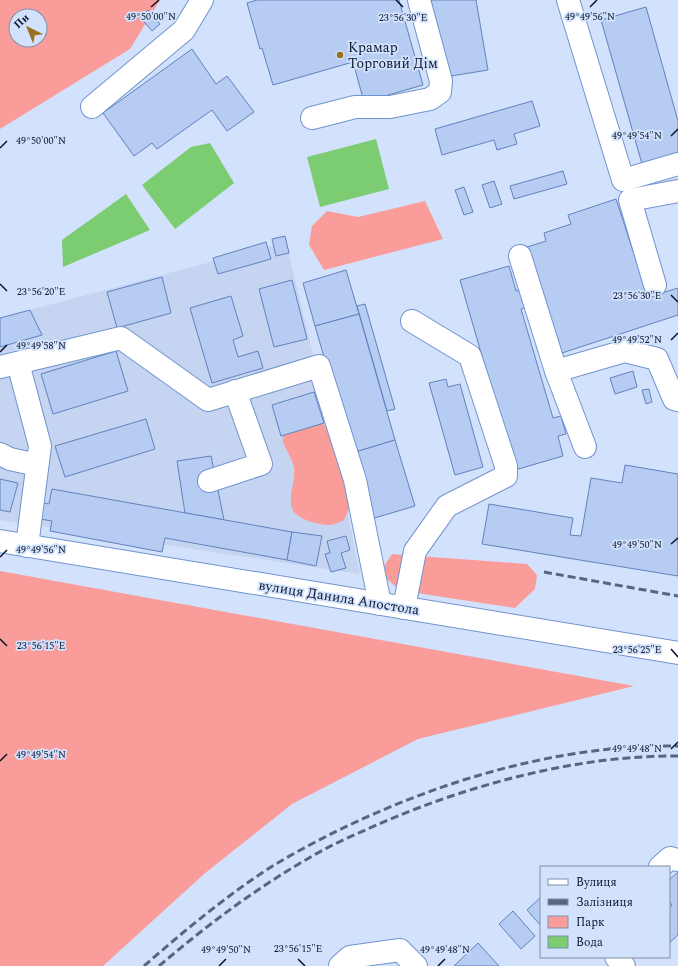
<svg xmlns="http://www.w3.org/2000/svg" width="678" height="966" font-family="Spectral,serif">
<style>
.built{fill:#c4d4f1}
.green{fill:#fa9c99;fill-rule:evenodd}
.water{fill:#7ccc72}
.building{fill:#b6ccf3;stroke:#6182bd}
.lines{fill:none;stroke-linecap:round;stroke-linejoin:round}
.minor-casing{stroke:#7193d0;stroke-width:24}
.minor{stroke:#fff;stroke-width:22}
.rail{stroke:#58657d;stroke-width:3;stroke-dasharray:8 4;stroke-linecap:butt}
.ticks{fill:none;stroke:#09152c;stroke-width:1.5}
.poi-dot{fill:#99711d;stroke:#d2e2fc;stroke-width:1.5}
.labels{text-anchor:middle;stroke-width:3.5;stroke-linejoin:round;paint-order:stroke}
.poi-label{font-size:14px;fill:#09152c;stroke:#d2e2fc;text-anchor:start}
.street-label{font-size:14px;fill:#09152c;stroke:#d2e2fc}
.ticks-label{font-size:10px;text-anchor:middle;fill:#09152c;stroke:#d2e2fc;stroke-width:3.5;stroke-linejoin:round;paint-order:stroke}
</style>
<rect width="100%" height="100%" fill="#d2e2fc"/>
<!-- built -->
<polygon class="built" points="286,242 331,430 360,574 0,520 0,318"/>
<!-- green -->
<g class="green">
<path d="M0 0H160L130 49 0 129ZM16 16H40V40H16Z"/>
<polygon points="425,201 443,239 324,270 309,245 312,226 327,211 358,217"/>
<path d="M319 422 331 430 350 507 344 520C339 522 334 525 329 525 319 525 295 519 292 508 288 495 296 481 294 468 293 459 286 451 283 442 282 438 284 431 285 427Z"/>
<polygon points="392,554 527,564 537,575 535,589 515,608 410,592 397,588 387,579 384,566"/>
<polygon points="0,571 634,686 418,739 292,804 204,874 103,966 0,966"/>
</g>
<!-- water -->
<g class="water">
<polygon points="376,139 389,189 320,207 307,157"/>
<polygon points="210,143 234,183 175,229 142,185 191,147"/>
<polygon points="126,194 150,230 63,267 62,240"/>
</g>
<!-- building -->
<g class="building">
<polygon points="257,0 399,0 423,85 364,102 353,62 273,85 262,48 260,49 247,3"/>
<polygon points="431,0 476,0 488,70 445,77"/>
<polygon points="646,7 678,121 678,154 644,171 601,20"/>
<polygon points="148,10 160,24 152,31 140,17"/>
<polygon points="192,49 216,84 227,76 254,112 227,131 212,110 157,149 152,143 134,156 103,113"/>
<polygon points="532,101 540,126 514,134 517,144 497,150 494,140 442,155 435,129"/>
<polygon points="563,171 567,184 514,199 510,186"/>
<polygon points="494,181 502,204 490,208 482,185"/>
<polygon points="464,187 473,212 464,215 455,190"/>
<polygon points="616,199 648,297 678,288 678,315 562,353 527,247 546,241 544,233 571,224 568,215"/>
<polygon points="285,236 289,253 276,256 272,239"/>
<polygon points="266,242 271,259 218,274 213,258"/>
<polygon points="509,266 516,291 523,288 529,306 521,309 553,418 561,416 566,434 558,436 563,456 515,470 460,280"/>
<polygon points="346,270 359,314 315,326 303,283"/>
<polygon points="162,277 171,313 117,328 107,292"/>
<polygon points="292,280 307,339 274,347 259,289"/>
<polygon points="231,296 243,336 233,340 238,357 258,351 263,368 212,383 190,308"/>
<polygon points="365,304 395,409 387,411 357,306"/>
<polygon points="30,310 42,335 0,347 0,318"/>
<polygon points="359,314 395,440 352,453 315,326"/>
<polygon points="116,351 128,391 53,414 41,374"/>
<polygon points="633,371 637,387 615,394 610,378"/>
<polygon points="446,379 448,387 460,384 483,467 455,475 429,383"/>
<polygon points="649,389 652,402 646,404 642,390"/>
<polygon points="314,392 324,423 281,436 272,405"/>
<polygon points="146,419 155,449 65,477 55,446"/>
<polygon points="395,440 415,506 371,519 352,453"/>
<polygon points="211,456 224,520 185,513 177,461"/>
<polygon points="625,465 678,474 678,576 482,544 489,504 573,518 570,535 581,536 591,478 622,483"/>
<polygon points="0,479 18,483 10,512 0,510"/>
<polygon points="52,489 292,532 287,560 165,538 162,552 50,531 52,521 35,518 38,502 49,504"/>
<polygon points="292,532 322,536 316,566 287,560"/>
<polygon points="346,536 350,550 341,553 346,568 331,572 325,554 330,553 327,541"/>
<polygon points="678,872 678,935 669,943 669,908 672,905 669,901 669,880"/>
<polygon points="541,897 541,926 527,910"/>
<polygon points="513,911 535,936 521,949 499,924"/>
<polygon points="478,943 499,966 454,966"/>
</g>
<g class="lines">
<!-- minor casing -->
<g class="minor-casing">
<g id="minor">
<polyline points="568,0 623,180 678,164"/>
<polyline points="92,107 184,30 202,0"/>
<polyline points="312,118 355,107 390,107 430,99 440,92 441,81 419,0"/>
<polyline points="520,256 556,371 625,351 657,359 674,399 678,400"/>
<polyline points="655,285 630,200 678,191"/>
<polyline points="18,363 40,446 27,546"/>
<polyline points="0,367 121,338 208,400 319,366 355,480 380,604"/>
<polyline points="556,371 585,447"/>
<polyline points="0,454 10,459 37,465"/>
<polyline points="209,481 261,464 235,391"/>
<polyline points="0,541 678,653"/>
<polyline points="404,608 415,551 447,506 506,476 506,466 470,356 412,321"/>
<polyline points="660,867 670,858 678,860"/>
<polyline points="616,957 624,966"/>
<polyline points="340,966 350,957 400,950 416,966"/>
</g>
</g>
<!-- minor -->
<use href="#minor" class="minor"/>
<!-- rail -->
<g class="rail">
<polyline points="544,572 678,596"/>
<path d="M144 966C184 931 226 896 271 867 292 854 315 842 337 831 429 786 530 754 633 747 648 746 663 746 678 746"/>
<path d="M159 966C206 926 255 889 309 858 334 843 361 832 388 820 476 783 581 755 678 756"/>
</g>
</g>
<!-- ticks -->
<path class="ticks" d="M396 0 403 7M151 7 159 0M590 7 597 0M671 136 678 129M0 148 7 141M0 284 7 291M671 295 678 302M671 340 678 333M0 352 7 345M671 544 678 538M0 557 7 550M0 639 7 646M671 649 678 657M671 749 678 742M0 761 7 754M298 959 305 966M219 966 226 959M438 966 445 959"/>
<!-- markers -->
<circle class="poi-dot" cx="340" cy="55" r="4"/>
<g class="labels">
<!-- poi labels -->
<g class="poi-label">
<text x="348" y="52">Крамар<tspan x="348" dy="16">Торговий Дім</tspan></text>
</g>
<!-- street labels -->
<g class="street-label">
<text transform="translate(339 597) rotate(9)" y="5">вулиця Данила Апостола</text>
</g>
</g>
<g class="ticks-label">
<text x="151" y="20">49°50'00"N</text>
<text x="590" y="20">49°49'56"N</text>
<text x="403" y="21">23°56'30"E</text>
<text x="637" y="139">49°49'54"N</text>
<text x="41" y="144">49°50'00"N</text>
<text x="41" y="295">23°56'20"E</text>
<text x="637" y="299">23°56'30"E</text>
<text x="637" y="343">49°49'52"N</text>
<text x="41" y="349">49°49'58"N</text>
<text x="637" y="548">49°49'50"N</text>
<text x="41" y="553">49°49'56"N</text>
<text x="41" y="649">23°56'15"E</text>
<text x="637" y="653">23°56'25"E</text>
<text x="637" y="752">49°49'48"N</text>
<text x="41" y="758">49°49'54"N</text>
<text x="298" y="952">23°56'15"E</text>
<text x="226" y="953">49°49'50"N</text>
<text x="445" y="953">49°49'48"N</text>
</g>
<!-- legend -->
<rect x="540" y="866" width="130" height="92" fill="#d2e2fc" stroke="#8290a9"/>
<rect x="548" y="879" width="20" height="6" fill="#ffffff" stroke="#8290a9"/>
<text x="576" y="886" font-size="12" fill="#09152c">Вулиця</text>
<rect x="548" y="899" width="20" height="6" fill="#58657d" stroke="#8290a9"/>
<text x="576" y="906" font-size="12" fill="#09152c">Залізниця</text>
<rect x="548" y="916" width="20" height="12" fill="#fa9c99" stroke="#8290a9"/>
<text x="576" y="926" font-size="12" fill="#09152c">Парк</text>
<rect x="548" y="936" width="20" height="12" fill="#7ccc72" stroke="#8290a9"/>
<text x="576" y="946" font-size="12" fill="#09152c">Вода</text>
<!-- north arrow -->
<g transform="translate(28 28) rotate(317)"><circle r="19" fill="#d2e2fc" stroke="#8290a9"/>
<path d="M0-3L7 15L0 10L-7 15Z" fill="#99711d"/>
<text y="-6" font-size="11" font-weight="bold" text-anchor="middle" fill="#09152c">Пн</text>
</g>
</svg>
